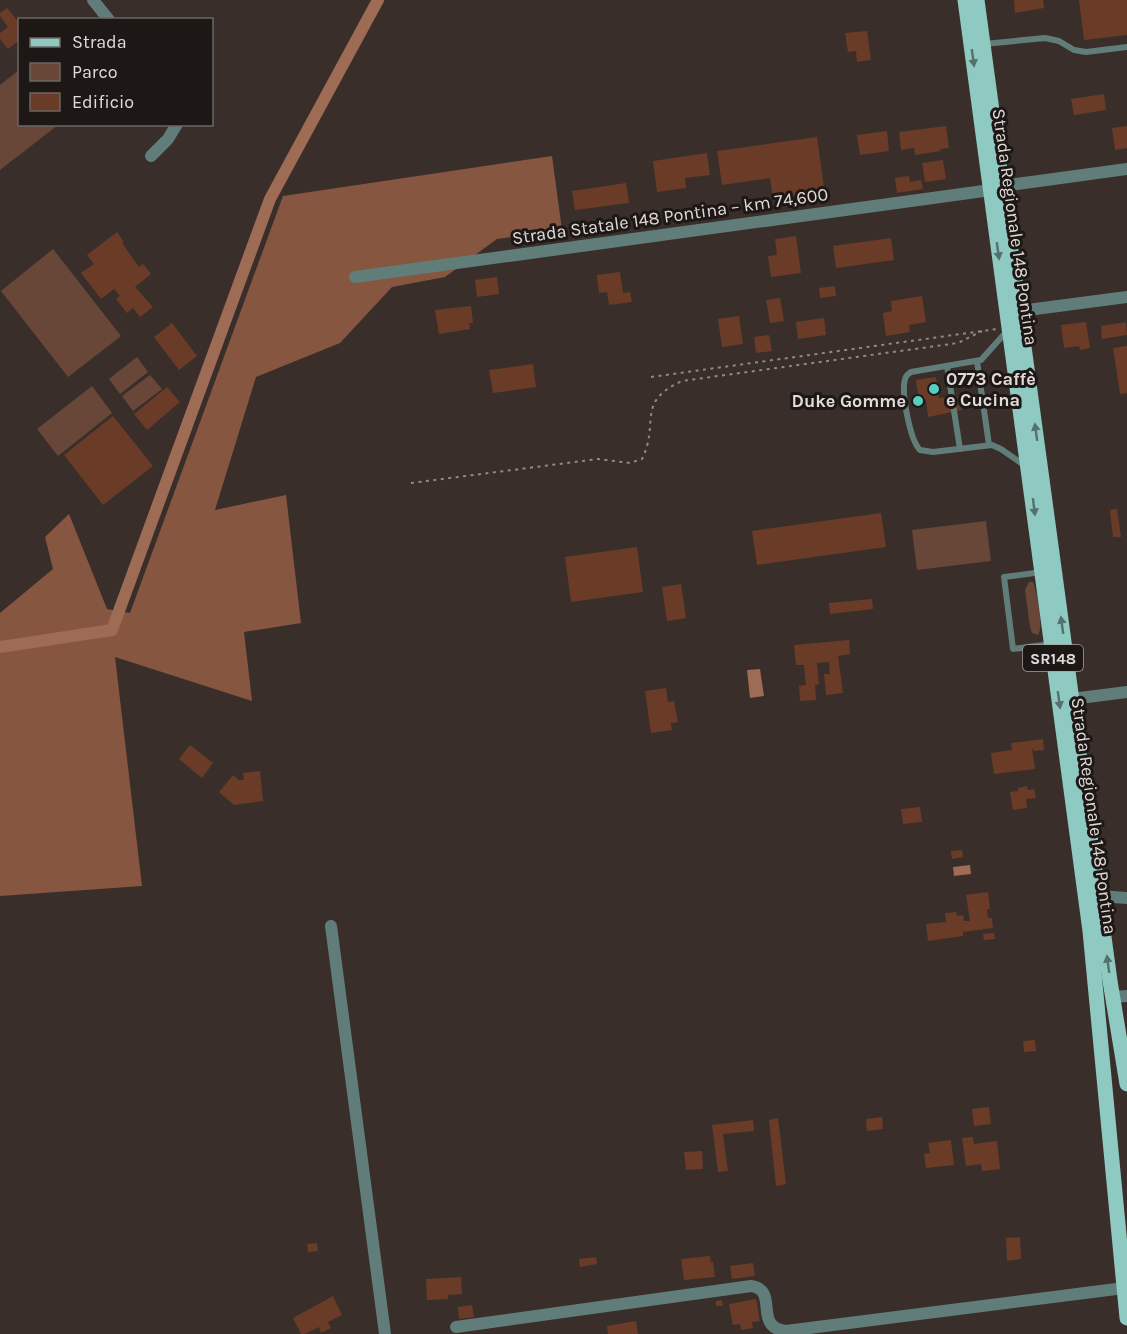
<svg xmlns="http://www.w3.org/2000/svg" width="1127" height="1334" font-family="Karla,sans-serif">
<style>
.green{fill:#694738}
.forest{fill:#875641}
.water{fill:#9e6b55}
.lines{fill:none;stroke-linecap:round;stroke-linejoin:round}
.canal{stroke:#9e6b55;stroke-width:12}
.building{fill:#6a3c27}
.path{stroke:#928986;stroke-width:2;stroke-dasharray:3 4.5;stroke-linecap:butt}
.service{stroke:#617d7a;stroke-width:6}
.minor{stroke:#617d7a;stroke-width:12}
.primary{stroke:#8ec9c2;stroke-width:15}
.oneway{fill:#56706c}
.poi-dot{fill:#56cec2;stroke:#1d1816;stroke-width:2}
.labels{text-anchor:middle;stroke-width:6;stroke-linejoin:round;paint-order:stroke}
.shield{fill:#1d1816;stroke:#a6a09d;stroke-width:1.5}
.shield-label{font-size:16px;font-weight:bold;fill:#e1dad7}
.street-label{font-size:18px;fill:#e1dad7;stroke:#1d1816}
.poi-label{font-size:18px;font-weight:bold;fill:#e1dad7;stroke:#1d1816;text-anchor:start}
</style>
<rect width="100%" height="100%" fill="#392e2a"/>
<!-- green -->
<g class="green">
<polygon points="19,70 20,124 58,125 0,170 0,85"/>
<polygon points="53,249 121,336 68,377 1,291"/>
<polygon points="137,357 148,372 120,394 109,379"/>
<polygon points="150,375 162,389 133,411 122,396"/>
<polygon points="92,386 112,413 58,456 37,429"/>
<polygon points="986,521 991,561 917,570 912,530"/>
<path d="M1029 582H1033C1037 593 1044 627 1038 635L1032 633 1030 627 1025 590Z"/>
</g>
<!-- forest -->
<polygon class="forest" points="552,156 562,230 497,239 445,277 392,287 340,343 256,377 215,510 286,495 301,623 244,632 252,701 115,657 142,886 0,896 0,613 53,569 45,537 69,514 107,609 130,613 283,196"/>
<!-- water -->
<g class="water">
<polygon points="760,669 764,696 750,698 747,670"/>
<polygon points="970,865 971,874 954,876 953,867"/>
</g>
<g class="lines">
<!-- canal -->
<polyline class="canal" points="0,647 112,630 270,199 378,0"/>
</g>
<!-- building -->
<g class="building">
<polygon points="1014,0 1043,0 1044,8 1015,13"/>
<polygon points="1079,0 1127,0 1127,35 1084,40"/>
<polygon points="7,8 17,20 20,18 20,40 8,49 0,39 0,33 8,27 0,16 0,13"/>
<polygon points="867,31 871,60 857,62 856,51 848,52 845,33"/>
<polygon points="1104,94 1106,110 1074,115 1071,99"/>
<polygon points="946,126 949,148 940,149 941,151 915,155 914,148 901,150 899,132"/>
<polygon points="1127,126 1127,148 1115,150 1112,128"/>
<polygon points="887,131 889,151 860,155 857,135"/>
<polygon points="817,137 826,202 797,206 796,196 773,199 770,178 722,185 717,151"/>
<polygon points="707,153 710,175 685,178 686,188 657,192 653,161"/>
<polygon points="943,160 946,179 925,182 922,163"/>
<polygon points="909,176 910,182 921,180 923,189 897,193 895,178"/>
<polygon points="626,183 629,203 575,210 572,191"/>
<polygon points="117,232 124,242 122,243 139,267 143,264 151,274 135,287 153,307 140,317 133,308 127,313 116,299 120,296 114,289 101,299 81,273 94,264 87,255"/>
<polygon points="796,236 801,273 771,277 768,256 777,255 775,239"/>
<polygon points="891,238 894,260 836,268 833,246"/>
<polygon points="620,272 623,293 630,292 632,302 609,305 607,292 599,293 597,275"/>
<polygon points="497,277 499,294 477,297 475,280"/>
<polygon points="835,286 836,296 820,298 819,288"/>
<polygon points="922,296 926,322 909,325 910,332 886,336 883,313 892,311 891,301"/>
<polygon points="780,298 784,321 770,323 766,300"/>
<polygon points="471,306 473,323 469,323 470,329 439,334 435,310"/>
<polygon points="739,316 743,344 722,347 718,319"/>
<polygon points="824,318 826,335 798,339 796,322"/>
<polygon points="1086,322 1090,348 1080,350 1079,346 1064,348 1061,325"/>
<polygon points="1126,322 1127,335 1102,339 1101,326"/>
<polygon points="172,323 197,356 179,370 154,337"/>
<polygon points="769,335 772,351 756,353 754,337"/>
<polygon points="1127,346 1127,393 1120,394 1113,348"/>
<polygon points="533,364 536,387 493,393 489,370"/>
<polygon points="936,377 939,398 960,396 962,410 928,417 926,400 919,401 916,380"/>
<polygon points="167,387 180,402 147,430 134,414"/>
<polygon points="113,416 153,466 103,505 64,455"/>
<polygon points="1117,509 1121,537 1113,537 1110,510"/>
<polygon points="881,513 886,547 757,565 752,531"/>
<polygon points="637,547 643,592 571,602 565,557"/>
<polygon points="681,584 686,618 667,621 662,587"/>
<polygon points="872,599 873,609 830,614 829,603"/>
<polygon points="849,640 850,654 838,656 843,693 826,695 824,674 830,674 829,662 817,663 819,684 815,685 816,700 800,701 799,686 806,685 804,665 796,665 794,645"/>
<polygon points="666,688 668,702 674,701 678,722 671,723 672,730 651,733 645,691"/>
<polygon points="1043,739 1044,750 1034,751 1032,748 1035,769 994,774 991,753 1012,750 1011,743"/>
<polygon points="190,745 213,763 202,778 179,759"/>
<polygon points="260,771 263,801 234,805 219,792 233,775 239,780 244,780 243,773"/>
<polygon points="1027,786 1028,790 1034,789 1036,798 1026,799 1027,808 1013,810 1010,792 1018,791 1018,788"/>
<polygon points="920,807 922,822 903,824 901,809"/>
<polygon points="962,850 963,857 952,859 951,851"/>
<polygon points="988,892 990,909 987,909 988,918 992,918 993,928 963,932 963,936 928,941 926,924 946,922 945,913 956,912 957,916 963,915 964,921 970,921 966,895"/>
<polygon points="994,933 995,939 984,940 983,934"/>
<polygon points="1035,1040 1036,1051 1024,1052 1023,1041"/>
<polygon points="989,1107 991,1124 974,1126 972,1109"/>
<polygon points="882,1117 883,1129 867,1131 866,1119"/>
<polygon points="778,1118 786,1184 776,1186 769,1120"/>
<polygon points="753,1120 754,1131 723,1134 728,1171 718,1172 712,1125"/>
<polygon points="973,1137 974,1144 997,1141 1000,1169 982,1171 981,1164 966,1166 962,1138"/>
<polygon points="951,1140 954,1165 926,1168 924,1154 930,1153 928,1143"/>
<polygon points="702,1151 703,1169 686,1170 684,1152"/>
<polygon points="1020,1237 1021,1259 1007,1261 1006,1238"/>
<polygon points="317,1243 318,1251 308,1252 307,1244"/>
<polygon points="710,1256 711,1262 713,1262 715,1277 684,1280 681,1259"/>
<polygon points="596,1257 597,1264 580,1267 579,1259"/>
<polygon points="753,1263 755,1276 732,1279 730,1266"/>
<polygon points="461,1277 462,1294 448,1295 448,1299 427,1300 426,1279"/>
<polygon points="333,1296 342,1315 328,1322 331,1328 321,1333 319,1327 305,1334 301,1334 293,1318"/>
<polygon points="756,1299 760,1321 752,1322 753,1328 741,1330 740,1324 733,1325 729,1304"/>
<polygon points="722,1300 723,1306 716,1306 716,1301"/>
<polygon points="472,1305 474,1317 459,1319 458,1307"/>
<polygon points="636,1321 638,1334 608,1334 607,1326"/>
</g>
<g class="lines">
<!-- path -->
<g class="path">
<polyline points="651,377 997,329"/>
<path d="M411 483 598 459 630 463 642 459C660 423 635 402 682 381L958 343 982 331"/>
</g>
<!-- service -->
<g class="service">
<polyline points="984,44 1045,38 1059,41 1074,50 1086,52 1127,47"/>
<path d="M1007 331 981 360 911 372C907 375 906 375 905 379 901 393 910 440 920 450L933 452 992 445 1001 449 1024 465"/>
<polyline points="977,361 989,445"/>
<polyline points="947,366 960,449"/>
<polyline points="1042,572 1004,577 1013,649 1051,644"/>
</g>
<!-- minor -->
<g class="minor">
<polyline points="93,0 109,20"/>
<polyline points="151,156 168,139 177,124"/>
<polyline points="1002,186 1127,169"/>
<polyline points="355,277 991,190"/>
<polyline points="1020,311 1127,297"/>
<polyline points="1072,699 1127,692"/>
<polyline points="1099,896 1127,898"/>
<polyline points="331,926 385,1334"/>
<polyline points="1112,997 1127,996"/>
<path d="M456 1327 751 1286C780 1290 752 1327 786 1331L1124 1288"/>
</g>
<!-- primary -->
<g class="primary">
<polyline points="965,0 1090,931 1127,1318"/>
<polyline points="977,0 1110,981 1127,1084"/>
</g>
</g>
<!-- one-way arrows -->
<defs><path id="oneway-solid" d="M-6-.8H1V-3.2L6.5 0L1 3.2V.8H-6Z" transform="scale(1.5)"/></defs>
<g class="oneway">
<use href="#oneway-solid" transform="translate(973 58) rotate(82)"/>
<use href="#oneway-solid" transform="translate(998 251) rotate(82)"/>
<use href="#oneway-solid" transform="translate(1036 432) rotate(-98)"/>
<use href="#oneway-solid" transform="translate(1034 507) rotate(83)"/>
<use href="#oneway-solid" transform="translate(1062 625) rotate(-98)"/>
<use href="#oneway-solid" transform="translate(1059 700) rotate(82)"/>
<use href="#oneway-solid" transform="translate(1108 964) rotate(-98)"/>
</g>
<!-- markers -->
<g class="poi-dot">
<circle cx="934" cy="389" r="6"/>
<circle cx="918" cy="401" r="6"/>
</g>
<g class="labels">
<!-- shield labels -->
<rect class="shield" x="1023" y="645" width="60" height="26" rx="4.5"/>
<g class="shield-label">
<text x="1053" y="664">SR148</text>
</g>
<!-- street labels -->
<g class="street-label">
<text transform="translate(670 216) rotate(-8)" y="6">Strada Statale 148 Pontina – km 74,600</text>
<text transform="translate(1015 227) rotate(82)" y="6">Strada Regionale 148 Pontina</text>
<text transform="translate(1094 816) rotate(82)" y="6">Strada Regionale 148 Pontina</text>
</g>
<!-- poi labels -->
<g class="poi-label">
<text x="946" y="385">0773 Caffè<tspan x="946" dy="21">e Cucina</tspan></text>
<text x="906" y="407" text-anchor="end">Duke Gomme</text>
</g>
</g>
<!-- legend -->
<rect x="18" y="18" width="195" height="108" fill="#1d1816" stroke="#6b6663" stroke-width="1.5"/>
<rect x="30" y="38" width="30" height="9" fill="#8ec9c2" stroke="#6b6663" stroke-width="1.5"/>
<text x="72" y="48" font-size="18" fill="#e1dad7">Strada</text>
<rect x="30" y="63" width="30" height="18" fill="#694738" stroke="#6b6663" stroke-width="1.5"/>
<text x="72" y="78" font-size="18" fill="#e1dad7">Parco</text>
<rect x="30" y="93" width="30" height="18" fill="#6a3c27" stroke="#6b6663" stroke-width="1.5"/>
<text x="72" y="108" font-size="18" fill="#e1dad7">Edificio</text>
</svg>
